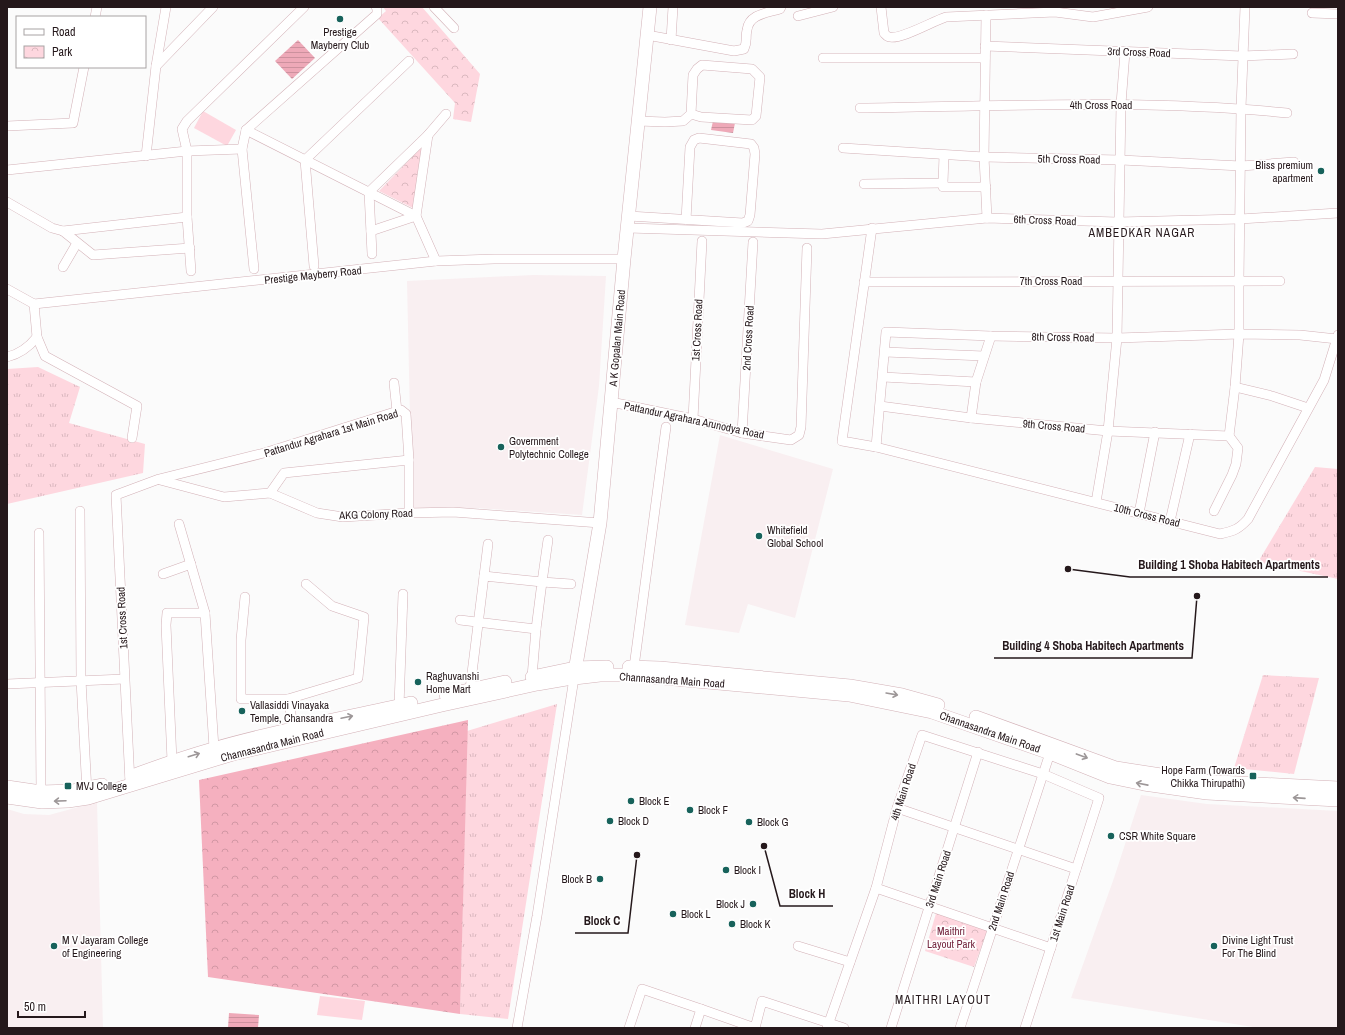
<svg xmlns="http://www.w3.org/2000/svg" width="1345" height="1035" font-family="'Archivo Narrow',sans-serif">
<style>
.built{fill:#f9eff1}
.grass{fill:url(#grass-tufts)}
.forest{fill:url(#forest-crowns)}
.park{fill:url(#park-crowns)}
.pitch{fill:#fed7df}
.water{fill:url(#water-rules)}
.lines{fill:none;stroke-linecap:round;stroke-linejoin:round}
.street-casing{stroke:#d3b1b7;stroke-width:10}
.secondary-casing{stroke:#d3b1b7;stroke-width:14}
.street{stroke:#fff;stroke-width:9}
.secondary{stroke:#fff;stroke-width:13}
.oneway{stroke:#9d9798}
.poi-dot{fill:#17625b;stroke:#fff;stroke-width:1.5}
.labels{text-anchor:middle;stroke-width:3.5;stroke-linejoin:round;paint-order:stroke}
.poi-label{font-size:11px;fill:#25181b;stroke:#fff;text-anchor:start}
.street-label{font-size:11px;fill:#25181b;stroke:#fff}
.park-label{font-size:11px;fill:#74253e;stroke:#fff}
.neighbourhood-label{font-size:12px;letter-spacing:1px;fill:#25181b;stroke:#fff}
.leader{fill:none;stroke:#25181b;stroke-width:1.5}
.callout-dot{fill:#25181b;stroke:#fff;stroke-width:1.5}
.callout-label{font-size:12px;text-anchor:middle;font-weight:bold;fill:#25181b;stroke:#fff;stroke-width:3.5;stroke-linejoin:round;paint-order:stroke}
</style>
<defs>
<pattern id="grass-tufts" width="24" height="20" patternUnits="userSpaceOnUse"><rect width="24" height="20" fill="#fed7df"/><path d="M3 7l-1-3M5 7V3M7 7l1-3M15 17l-1-3M17 17v-4M19 17l1-3" fill="none" stroke="#dab8bf"/></pattern>
<pattern id="forest-crowns" width="20" height="18" patternUnits="userSpaceOnUse"><rect width="20" height="18" fill="#f5b0bf"/><path d="M2 6a3 3 0 1 1 6 0M12 15a3 3 0 1 1 6 0" fill="none" stroke="#d297a4"/></pattern>
<pattern id="park-crowns" width="20" height="18" patternUnits="userSpaceOnUse"><rect width="20" height="18" fill="#fed7df"/><path d="M2 6a3 3 0 1 1 6 0M12 15a3 3 0 1 1 6 0" fill="none" stroke="#dab8bf"/></pattern>
<pattern id="water-rules" width="6" height="5" patternUnits="userSpaceOnUse"><rect width="6" height="5" fill="#eea9b8"/><path d="M0 2.5h6" fill="none" stroke="#cc919e"/></pattern>
</defs>
<rect width="100%" height="100%" fill="#fbfbfb"/>
<!-- built -->
<g class="built">
<polygon points="533,275 606,276 599,386 582,515 476,508 412,510 407,281"/>
<polygon points="720,435 833,469 795,618 748,604 739,633 685,625"/>
<polygon points="1141,795 1207,804 1338,811 1338,1028 1259,1028 1071,998 1114,878"/>
<polygon points="97,802 103,1028 7,1028 7,809 24,814 49,815"/>
</g>
<!-- grass -->
<g class="grass">
<polygon points="38,367 80,387 69,423 145,444 143,473 7,504 7,369"/>
<polygon points="1315,467 1338,469 1338,579 1258,562"/>
<polygon points="1263,675 1319,678 1294,774 1234,768"/>
<polygon points="557,704 508,1019 460,1014 467,731"/>
</g>
<!-- forest -->
<polygon class="forest" points="468,720 460,1014 208,977 199,780"/>
<!-- park -->
<g class="park">
<polygon points="383,7 422,7 480,74 471,122 453,119 455,103 378,18 386,11"/>
<polygon points="423,146 413,208 379,191"/>
<polygon points="937,910 988,928 974,967 925,951"/>
</g>
<!-- pitch -->
<g class="pitch">
<polygon points="203,111 236,130 227,146 194,128"/>
<polygon points="320,996 365,1001 362,1020 317,1015"/>
</g>
<!-- water -->
<g class="water">
<polygon points="298,40 315,58 292,79 275,61"/>
<polygon points="713,121 735,123 733,133 711,130"/>
<polygon points="229,1013 259,1015 258,1028 228,1028"/>
</g>
<g class="lines">
<!-- street casing -->
<g class="street-casing">
<g id="street">
<polyline points="434,7 454,28"/>
<path d="M881 7 884 33C886 35 886 36 889 37 901 40 933 21 946 17L1055 12 1093 17 1148 7"/>
<polyline points="1312,13 1338,14"/>
<polyline points="986,15 984,157 987,218"/>
<polyline points="798,16 833,7"/>
<polyline points="95,17 97,7"/>
<path d="M647 35 734 51 744 49C748 41 745 38 747 30 749 14 767 13 780 9L781 7"/>
<polyline points="671,40 673,7"/>
<polyline points="985,46 1242,56 1293,54"/>
<polyline points="823,58 985,58"/>
<polyline points="156,66 213,7"/>
<path d="M860 108C1003 106 1145 99 1287 113"/>
<polyline points="638,121 665,122 683,121 691,114 701,117 752,120 756,116 760,77 752,69 702,65 697,69 693,75 691,114"/>
<polyline points="7,126 73,123 84,67"/>
<polyline points="246,130 416,216 436,261"/>
<polyline points="843,148 984,157 1121,160 1241,166 1294,162"/>
<polyline points="146,156 156,66 166,7"/>
<polyline points="7,170 187,151 242,149"/>
<polyline points="943,183 943,187 986,187"/>
<polyline points="864,184 943,183 944,155"/>
<polyline points="7,202 52,228 63,231 187,217"/>
<polyline points="629,216 743,223 748,221 750,215 755,154 754,148 751,144 699,138 694,140 690,147 686,220"/>
<polyline points="628,228 822,234 987,218 1118,222 1240,219 1338,213"/>
<path d="M872 228 842 441 876 447 1220 534C1234 531 1239 529 1248 519L1324 380 1338 335"/>
<polyline points="63,231 93,255 190,248"/>
<polyline points="371,231 416,216 428,135"/>
<polyline points="372,254 369,192 428,135 446,114"/>
<polyline points="314,266 305,160 409,61"/>
<polyline points="63,267 77,243"/>
<polyline points="254,269 242,149 246,130 377,14 377,8 376,7"/>
<polyline points="191,271 187,217 187,151 182,129 187,121 304,7"/>
<polyline points="864,282 1280,281"/>
<polyline points="7,289 34,304 436,261 494,259 624,259"/>
<polyline points="34,304 37,337 45,356 137,406 132,438"/>
<polyline points="885,352 984,356"/>
<path d="M7 357C20 354 29 347 37 337"/>
<polyline points="883,377 976,382"/>
<polyline points="394,383 397,411"/>
<polyline points="1235,387 1272,396 1308,408"/>
<polyline points="611,402 693,419 742,433 791,440 799,435 801,427 807,248"/>
<polyline points="880,406 971,418 1108,431 1229,436"/>
<polyline points="971,418 976,382 991,336"/>
<polyline points="693,419 702,241"/>
<polyline points="742,433 753,242"/>
<polyline points="1229,436 1235,387 1239,334 1239,281 1241,108 1245,7"/>
<polyline points="876,447 886,332 991,336 1117,338 1239,334 1300,335 1337,339"/>
<polyline points="160,480 224,497 270,493 317,513 343,517 409,513 453,512 600,523"/>
<polyline points="270,493 284,473 409,460"/>
<polyline points="1096,502 1108,431 1117,338 1121,104 1125,52"/>
<polyline points="80,511 81,680 87,792"/>
<polyline points="1214,511 1232,475 1236,464 1238,448 1229,436"/>
<polyline points="1139,513 1155,432"/>
<polyline points="1170,521 1190,434"/>
<polyline points="179,524 205,613 214,748"/>
<polyline points="39,533 41,792"/>
<polyline points="548,540 542,582 571,584"/>
<polyline points="163,574 191,564"/>
<polyline points="484,576 488,544"/>
<polyline points="245,597 241,640 241,699 288,699 292,719 296,734"/>
<polyline points="460,620 536,629 542,582 484,576 470,689"/>
<polyline points="634,667 666,427"/>
<polyline points="532,677 536,629"/>
<polyline points="7,684 124,679"/>
<polyline points="288,699 358,678 364,617 332,606 306,584"/>
<polyline points="399,706 403,594"/>
<polyline points="172,761 166,625 167,613 205,613"/>
<polyline points="130,783 116,495 159,479 264,453 401,410 406,414 409,460 409,513"/>
<polyline points="897,808 1076,869"/>
<polyline points="876,888 1051,948"/>
<polyline points="798,946 850,962"/>
<polyline points="701,1009 755,1028 762,1001 844,1028"/>
<polyline points="517,1028 537,916 574,678"/>
<polyline points="629,1028 642,989 701,1009 695,1028"/>
<polyline points="827,1028 876,888 897,808 922,735 1043,774 1099,798 1025,1028"/>
<polyline points="891,1028 978,752"/>
<polyline points="960,1028 1050,753"/>
</g>
</g>
<!-- secondary casing -->
<g class="secondary-casing">
<g id="secondary">
<polyline points="629,667 660,668 850,686 902,695 938,705"/>
<polyline points="532,677 575,668 607,667"/>
<polyline points="574,677 600,523 624,259 650,7"/>
<polyline points="446,695 505,682"/>
<polyline points="976,717 1116,768 1200,781 1338,788"/>
<path d="M132 776C159 766 185 757 213 749 278 730 345 718 411 703"/>
<polyline points="7,787 41,792 72,791 102,785"/>
<polyline points="7,797 42,802 68,801 88,798 233,754 442,705 537,684 566,679 600,675 631,675 849,695 932,712 1050,753 1110,777 1144,784 1207,793 1338,800"/>
</g>
</g>
<!-- street -->
<use href="#street" class="street"/>
<!-- secondary -->
<use href="#secondary" class="secondary"/>
</g>
<!-- one-way arrows -->
<defs><path id="oneway-shaft" d="M-6 0H5M1.5-3L5.5 0L1.5 3" fill="none" stroke-width="1.6" stroke-linecap="round" stroke-linejoin="round"/></defs>
<g class="oneway">
<use href="#oneway-shaft" transform="translate(892 694) rotate(10)"/>
<use href="#oneway-shaft" transform="translate(347 717) rotate(-12)"/>
<use href="#oneway-shaft" transform="translate(194 755) rotate(-17)"/>
<use href="#oneway-shaft" transform="translate(1082 756) rotate(20)"/>
<use href="#oneway-shaft" transform="translate(1142 784) rotate(-169)"/>
<use href="#oneway-shaft" transform="translate(1299 798) rotate(-176)"/>
<use href="#oneway-shaft" transform="translate(60 801) rotate(178)"/>
</g>
<!-- markers -->
<g class="poi-dot">
<circle cx="340" cy="19" r="4"/>
<circle cx="1321" cy="171" r="4"/>
<circle cx="501" cy="447" r="4"/>
<circle cx="759" cy="536" r="4"/>
<circle cx="418" cy="682" r="4"/>
<circle cx="242" cy="711" r="4"/>
<rect x="1249" y="772" width="8" height="8" rx="2"/>
<rect x="64" y="782" width="8" height="8" rx="2"/>
<circle cx="631" cy="801" r="4"/>
<circle cx="690" cy="810" r="4"/>
<circle cx="610" cy="821" r="4"/>
<circle cx="749" cy="822" r="4"/>
<circle cx="1111" cy="836" r="4"/>
<circle cx="726" cy="870" r="4"/>
<circle cx="600" cy="879" r="4"/>
<circle cx="753" cy="904" r="4"/>
<circle cx="673" cy="914" r="4"/>
<circle cx="732" cy="924" r="4"/>
<circle cx="54" cy="946" r="4"/>
<circle cx="1214" cy="946" r="4"/>
</g>
<g class="labels">
<!-- poi labels -->
<g class="poi-label">
<text x="340" y="36" text-anchor="middle">Prestige<tspan x="340" dy="13">Mayberry Club</tspan></text>
<text x="1313" y="169" text-anchor="end">Bliss premium<tspan x="1313" dy="13">apartment</tspan></text>
<text x="509" y="445">Government<tspan x="509" dy="13">Polytechnic College</tspan></text>
<text x="767" y="534">Whitefield<tspan x="767" dy="13">Global School</tspan></text>
<text x="426" y="680">Raghuvanshi<tspan x="426" dy="13">Home Mart</tspan></text>
<text x="250" y="709">Vallasiddi Vinayaka<tspan x="250" dy="13">Temple, Chansandra</tspan></text>
<text x="1245" y="774" text-anchor="end">Hope Farm (Towards<tspan x="1245" dy="13">Chikka Thirupathi)</tspan></text>
<text x="76" y="790">MVJ College</text>
<text x="639" y="805">Block E</text>
<text x="698" y="814">Block F</text>
<text x="618" y="825">Block D</text>
<text x="757" y="826">Block G</text>
<text x="1119" y="840">CSR White Square</text>
<text x="734" y="874">Block I</text>
<text x="592" y="883" text-anchor="end">Block B</text>
<text x="745" y="908" text-anchor="end">Block J</text>
<text x="681" y="918">Block L</text>
<text x="740" y="928">Block K</text>
<text x="62" y="944">M V Jayaram College<tspan x="62" dy="13">of Engineering</tspan></text>
<text x="1222" y="944">Divine Light Trust<tspan x="1222" dy="13">For The Blind</tspan></text>
</g>
<!-- street labels -->
<g class="street-label">
<text transform="translate(1139 52) rotate(2)" y="4">3rd Cross Road</text>
<text x="1101" y="109">4th Cross Road</text>
<text transform="translate(1069 159) rotate(1)" y="4">5th Cross Road</text>
<text transform="translate(1045 220) rotate(2)" y="4">6th Cross Road</text>
<text transform="translate(313 275) rotate(-6)" y="4">Prestige Mayberry Road</text>
<text x="1051" y="285">7th Cross Road</text>
<text transform="translate(697 330) rotate(-87)" y="4">1st Cross Road</text>
<text transform="translate(1063 337) rotate(1)" y="4">8th Cross Road</text>
<text transform="translate(617 338) rotate(-85)" y="4">A K Gopalan Main Road</text>
<text transform="translate(748 338) rotate(-87)" y="4">2nd Cross Road</text>
<text transform="translate(694 420) rotate(12)" y="4">Pattandur Agrahara Arunodya Road</text>
<text transform="translate(1054 426) rotate(5)" y="4">9th Cross Road</text>
<text transform="translate(331 433) rotate(-17)" y="4">Pattandur Agrahara 1st Main Road</text>
<text transform="translate(376 514) rotate(-2)" y="4">AKG Colony Road</text>
<text transform="translate(1147 515) rotate(14)" y="4">10th Cross Road</text>
<text transform="translate(122 618) rotate(-93)" y="4">1st Cross Road</text>
<text transform="translate(672 680) rotate(4)" y="4">Channasandra Main Road</text>
<text transform="translate(990 732) rotate(19)" y="4">Channasandra Main Road</text>
<text transform="translate(272 745) rotate(-14)" y="4">Channasandra Main Road</text>
<text transform="translate(903 792) rotate(-72)" y="4">4th Main Road</text>
<text transform="translate(938 879) rotate(-72)" y="4">3rd Main Road</text>
<text transform="translate(1001 901) rotate(-72)" y="4">2nd Main Road</text>
<text transform="translate(1062 913) rotate(-72)" y="4">1st Main Road</text>
</g>
<!-- park labels -->
<g class="park-label">
<text x="951" y="935">Maithri<tspan x="951" dy="13">Layout Park</tspan></text>
</g>
<!-- neighbourhood labels -->
<g class="neighbourhood-label">
<text x="1142" y="237">AMBEDKAR NAGAR</text>
<text x="943" y="1004">MAITHRI LAYOUT</text>
</g>
</g>
<!-- callouts -->
<path class="leader" d="M1068 569L1130 577H1328M1197 596L1192 658H994M764 846L780 906H833M637 855L628 933H575"/>
<g class="callout-dot">
<circle cx="1068" cy="569" r="4"/>
<circle cx="1197" cy="596" r="4"/>
<circle cx="764" cy="846" r="4"/>
<circle cx="637" cy="855" r="4"/>
</g>
<g class="callout-label">
<text x="1229" y="569">Building 1 Shoba Habitech Apartments</text>
<text x="1093" y="650">Building 4 Shoba Habitech Apartments</text>
<text x="807" y="898">Block H</text>
<text x="602" y="925">Block C</text>
</g>
<!-- border -->
<rect width="1345" height="1035" fill="none" stroke="#25181b" stroke-width="16"/>
<!-- legend -->
<rect x="16" y="16" width="130" height="52" fill="#ffffff" stroke="#a8a3a4"/>
<rect x="24" y="29" width="20" height="6" fill="#ffffff" stroke="#a8a3a4"/>
<text x="52" y="36" font-size="12" fill="#25181b">Road</text>
<rect x="24" y="46" width="20" height="12" fill="url(#park-crowns)" stroke="#a8a3a4"/>
<text x="52" y="56" font-size="12" fill="#25181b">Park</text>
<!-- scale -->
<path d="M18 1011v6h67v-6" fill="none" stroke="#25181b" stroke-width="2"/>
<text x="24" y="1011" font-size="12" fill="#25181b" stroke="#ffffff" stroke-width="3" paint-order="stroke">50 m</text>
</svg>
